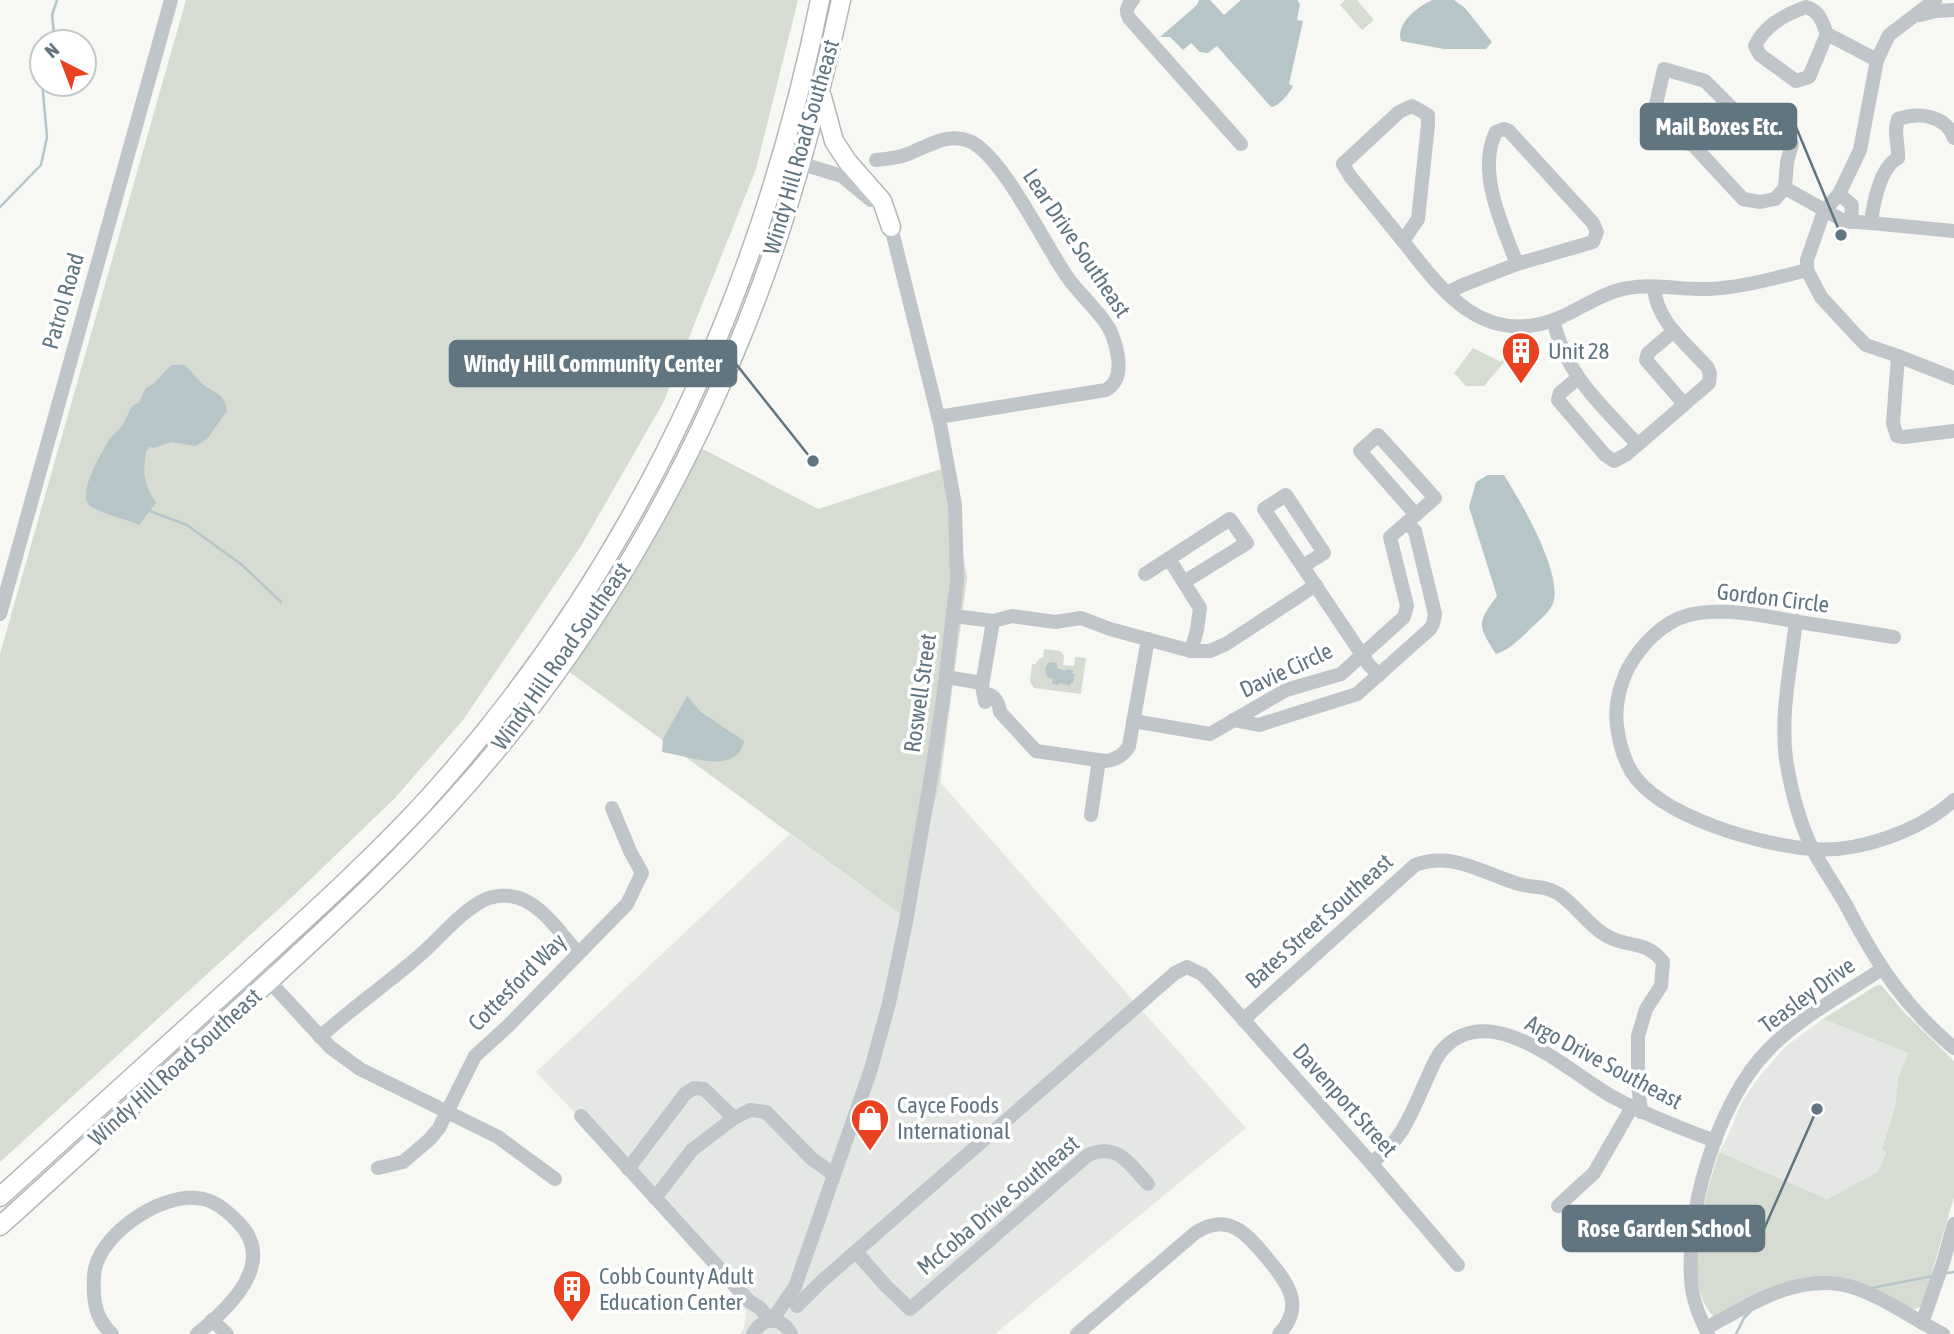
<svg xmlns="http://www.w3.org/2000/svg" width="1954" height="1334" font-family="'Asap Condensed',sans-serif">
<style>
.built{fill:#e5e7e5}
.green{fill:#d7dcd3}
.water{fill:#b6c5c8}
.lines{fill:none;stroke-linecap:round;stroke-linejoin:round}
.stream{stroke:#b6c5c8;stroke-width:2.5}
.major-casing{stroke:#b1b7ba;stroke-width:21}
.minor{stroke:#bfc5c8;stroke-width:14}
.major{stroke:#fff;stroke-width:18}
.labels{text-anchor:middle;stroke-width:7;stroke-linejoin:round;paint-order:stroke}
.street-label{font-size:23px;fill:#617580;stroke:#fff}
.poi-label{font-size:23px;fill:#617580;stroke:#fff;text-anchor:start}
.leader{fill:none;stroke:#617580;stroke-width:2.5}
.callout-dot{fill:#617580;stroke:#fff;stroke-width:2.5}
.callout{fill:#617580;stroke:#617580;stroke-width:2.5}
.callout-label{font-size:24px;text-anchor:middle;font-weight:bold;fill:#fff}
</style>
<rect width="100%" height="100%" fill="#f7f7f4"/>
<!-- built -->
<g class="built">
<polygon points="940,782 1246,1128 995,1334 739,1334 744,1329 746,1311 628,1169 536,1072 790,834 907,919"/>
<polygon points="1823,1019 1908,1053 1898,1078 1895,1107 1883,1150 1886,1151 1878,1172 1827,1199 1719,1152 1727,1138 1742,1102 1759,1077 1785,1047"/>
</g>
<!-- green -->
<g class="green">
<polygon points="186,0 798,0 756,169 663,403 581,546 463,720 395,798 291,898 0,1162 0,654"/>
<polygon points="1345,0 1357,0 1374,20 1362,30 1340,5"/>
<polygon points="1473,348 1501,362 1503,358 1507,359 1484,386 1466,386 1454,373"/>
<polygon points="699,447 818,509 947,467 967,578 940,782 907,919 564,668"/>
<polygon points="1044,649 1060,651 1064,656 1063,665 1074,666 1075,657 1086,658 1081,694 1034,688 1030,682 1032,664 1035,664 1040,658 1043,658"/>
<path d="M1877 985H1881L1903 1011 1954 1061V1197L1922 1306 1911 1311 1840 1279 1714 1317C1679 1283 1706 1193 1719 1152L1827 1199 1878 1172 1886 1152 1882 1150 1895 1107 1898 1078 1908 1053 1823 1019Z"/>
</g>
<!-- water -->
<g class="water">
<path d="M1199 0H1210L1224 15 1241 0H1297L1300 4 1297 20 1303 21 1289 84 1293 86C1289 94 1279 106 1271 107L1217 46 1208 53 1200 52 1191 43 1183 50 1170 37H1160L1197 5Z"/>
<path d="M1432 0H1454L1465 8 1492 42 1486 49H1444L1401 41C1395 23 1418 7 1432 0Z"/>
<path d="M172 365H184C192 371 197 380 205 386 217 394 225 394 227 411L207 439 196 446 171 442 154 448 150 447 146 451C143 474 143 483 156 503L139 525C128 520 94 511 89 505 77 493 102 452 109 440 113 434 119 431 123 424 127 418 129 411 133 405L139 403 146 388C156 384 163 372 172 365Z"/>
<path d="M1488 475H1504C1521 502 1560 568 1554 600 1552 611 1538 621 1530 629 1520 639 1509 650 1496 654 1477 625 1477 623 1497 596L1469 507 1476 482Z"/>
<polygon points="1053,662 1057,663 1057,668 1065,671 1065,669 1073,670 1072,673 1075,674 1073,683 1071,683 1070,686 1060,683 1059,685 1052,684 1053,679 1047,677 1045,669 1048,663"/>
<path d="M687 696 701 712 744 741C737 777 686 755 662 752L663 739Z"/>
</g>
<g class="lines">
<!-- stream -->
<g class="stream">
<polyline points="55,42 52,15 57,0"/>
<polyline points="0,207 41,165 47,137 42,81"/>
<polyline points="150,511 187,525 242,565 281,602"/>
<polyline points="1947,1273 1954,1272"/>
<polyline points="1871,1288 1933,1276"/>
<polyline points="1736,1334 1744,1318 1751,1311"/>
</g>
<!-- major casing -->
<g class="major-casing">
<g id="major">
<polyline points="822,97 834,141 847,161 882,201 891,227"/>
<path d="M0 1197C79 1125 159 1053 238 981 300 924 363 868 421 806 631 576 758 303 820 0"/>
<path d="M0 1226C89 1146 177 1065 266 984 338 918 407 854 472 779 595 638 692 470 758 294 794 198 819 100 841 0"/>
</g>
</g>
<!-- minor -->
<g class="minor">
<path d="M1133 0C1127 5 1125 11 1129 18L1241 144"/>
<path d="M1806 7C1820 11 1822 22 1827 34L1809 77 1796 81 1760 55 1755 46C1764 26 1786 14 1806 7Z"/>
<polyline points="1920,15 1936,11 1954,10"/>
<polyline points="1827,34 1877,60"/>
<polygon points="1664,69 1705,81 1739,115 1789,137 1792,144 1787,162 1785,188 1775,199 1760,202 1743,199 1693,145 1649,135"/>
<polygon points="1412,106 1428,115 1428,125 1418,219 1403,241 1350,176 1343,164 1399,112"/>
<path d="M1504 129 1509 131 1593 223 1597 232 1593 242 1517 264C1503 227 1476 171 1496 132Z"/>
<path d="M1954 138C1946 115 1919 112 1898 119 1893 133 1899 144 1898 158 1880 167 1873 205 1871 223L1954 231"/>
<polyline points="782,158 842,176 871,200"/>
<path d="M876 160C887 159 898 158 908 154 927 147 947 132 969 141 1002 154 1045 246 1068 278 1080 295 1107 318 1113 337 1119 355 1124 380 1106 390L938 417"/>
<polyline points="1785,188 1844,221 1871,223"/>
<polyline points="1839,194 1852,205 1851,222"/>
<path d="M1403 241C1444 294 1485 348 1559 318 1582 308 1603 292 1628 288 1653 283 1681 290 1708 289 1740 288 1776 278 1807 270"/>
<polyline points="1447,293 1463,285 1517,264"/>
<path d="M1553 320C1567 377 1599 402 1637 444"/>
<polyline points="1674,331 1648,353 1646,360 1684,404"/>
<polyline points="1898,356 1866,345 1856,335 1821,297 1807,270 1807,260 1824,211 1839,194 1860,150 1877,60 1889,35 1935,0"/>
<path d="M1578 378 1560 393 1558 400 1605 455 1614 461 1627 454 1709 383 1710 374 1708 368C1686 343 1657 322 1654 288"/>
<polyline points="1954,378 1898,356 1893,423 1897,436 1904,437 1954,431"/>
<polyline points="1169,559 1200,608 1197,630 1191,651"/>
<polyline points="1303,566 1324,553 1286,495 1264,509 1369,665 1379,675"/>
<polyline points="1145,574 1230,519 1247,543 1184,582"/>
<polyline points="0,614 171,0"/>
<polyline points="954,616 993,621 1012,616 1055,622 1081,618 1110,629 1191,651 1210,651 1226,644 1316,585"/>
<path d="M1796 621C1791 666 1780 714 1786 759 1791 790 1799 822 1813 850 1823 869 1836 887 1846 905 1876 963 1904 1006 1954 1048"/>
<path d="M1894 637C1862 632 1831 627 1799 622 1766 616 1733 609 1699 613 1671 616 1648 637 1633 660 1621 678 1614 705 1617 726 1619 742 1623 757 1631 771 1659 817 1761 845 1812 849 1858 853 1920 831 1954 800"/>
<polyline points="946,677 982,683"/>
<path d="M984 694C994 693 999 703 1000 712L1036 751 1105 761C1115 760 1124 755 1129 746L1148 639"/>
<polyline points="985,702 982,686 993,621"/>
<polyline points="1233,720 1259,725 1357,694 1430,629 1433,624 1435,614 1415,531 1407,523"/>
<polyline points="1133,721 1210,734 1286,690 1341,674 1404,617 1407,606 1390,537 1435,498 1378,435 1360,451 1416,515"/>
<polyline points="1091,815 1099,760"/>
<polyline points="269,981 330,1047 360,1069 498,1137 555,1179"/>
<path d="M1243 1020 1415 865C1455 850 1486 876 1523 885 1537 888 1546 886 1559 894 1577 906 1592 930 1611 938 1633 948 1647 941 1663 962L1661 986 1646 1009 1638 1036V1083L1641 1112"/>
<path d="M320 1037C352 1008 387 984 419 956 440 938 459 913 484 900 492 896 501 895 510 896 539 899 560 933 578 953"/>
<polyline points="581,1116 749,1301 760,1308 770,1320"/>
<path d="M1371 1163C1403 1140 1410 1115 1426 1081 1431 1070 1435 1057 1444 1048 1493 998 1570 1073 1613 1097 1646 1115 1680 1128 1715 1141"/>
<polyline points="378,1168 403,1162 430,1139 439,1128 475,1056 507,1027 627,904 642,873 630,851 612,808"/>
<polyline points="628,1169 685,1094 694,1088 704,1089 734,1118"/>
<polyline points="655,1198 692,1150 734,1118 750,1110 766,1112 811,1158 833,1174"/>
<polyline points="1558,1206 1594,1173 1632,1107"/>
<path d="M856 1252 886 1286 910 1309 1088 1155C1118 1142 1129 1164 1148 1184"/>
<polyline points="797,1306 822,1281 1175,973 1187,967 1202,974 1210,982 1371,1163 1458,1265"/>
<polyline points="212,1320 227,1334"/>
<polyline points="772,1320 795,1287 871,1069 889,1003 906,922 932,771 943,699 957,581 955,505 940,424 891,227 886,218"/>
<polyline points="1922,1323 1943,1263 1954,1224"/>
<path d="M1706 1328C1750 1305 1799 1271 1852 1287 1884 1297 1913 1319 1943 1334"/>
<path d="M112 1334C94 1318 93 1298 94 1276 96 1236 159 1194 196 1198 213 1199 225 1209 237 1221 279 1262 229 1308 197 1334"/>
<path d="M753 1334C762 1317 782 1316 791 1334"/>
<path d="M1077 1334 1195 1233C1228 1211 1247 1234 1267 1258 1287 1282 1306 1306 1279 1334"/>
<path d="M1708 1334C1701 1320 1694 1305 1692 1289 1683 1216 1717 1102 1768 1050 1800 1017 1844 994 1882 969"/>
</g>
<!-- major -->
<use href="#major" class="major"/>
</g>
<!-- icons -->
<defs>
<g id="building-pin" transform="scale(2.0125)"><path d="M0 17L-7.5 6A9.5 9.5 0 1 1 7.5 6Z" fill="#ea4221" stroke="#fff"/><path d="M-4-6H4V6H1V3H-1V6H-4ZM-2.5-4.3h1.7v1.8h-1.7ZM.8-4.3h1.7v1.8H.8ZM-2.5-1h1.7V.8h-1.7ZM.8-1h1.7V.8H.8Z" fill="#fff"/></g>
<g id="shop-pin" transform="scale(2.0125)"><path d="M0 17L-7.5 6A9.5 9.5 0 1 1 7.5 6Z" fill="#ea4221" stroke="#fff"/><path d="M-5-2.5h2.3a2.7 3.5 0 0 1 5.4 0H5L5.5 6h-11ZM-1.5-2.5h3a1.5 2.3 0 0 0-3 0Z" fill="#fff"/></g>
</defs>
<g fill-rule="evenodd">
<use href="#building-pin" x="1521" y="351"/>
<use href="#shop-pin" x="870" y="1118"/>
<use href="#building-pin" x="572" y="1289"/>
</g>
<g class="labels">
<!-- street labels -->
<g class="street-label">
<text transform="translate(801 147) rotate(-74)" y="8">Windy Hill Road Southeast</text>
<text transform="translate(1077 243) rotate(56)" y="8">Lear Drive Southeast</text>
<text transform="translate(63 301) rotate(-74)" y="8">Patrol Road</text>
<text transform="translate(1773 598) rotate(7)" y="8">Gordon Circle</text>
<text transform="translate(561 656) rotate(-55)" y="8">Windy Hill Road Southeast</text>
<text transform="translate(1286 670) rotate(-25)" y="8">Davie Circle</text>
<text transform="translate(920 693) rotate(-82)" y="8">Roswell Street</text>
<text transform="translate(1319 921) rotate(-42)" y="8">Bates Street Southeast</text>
<text transform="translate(517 982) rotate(-45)" y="8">Cottesford Way</text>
<text transform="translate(1807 995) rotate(-36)" y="8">Teasley Drive</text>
<text transform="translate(1604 1062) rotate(28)" y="8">Argo Drive Southeast</text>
<text transform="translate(175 1067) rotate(-42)" y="8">Windy Hill Road Southeast</text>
<text transform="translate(1345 1100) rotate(48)" y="8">Davenport Street</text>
<text transform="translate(998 1205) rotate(-40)" y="8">McCoba Drive Southeast</text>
</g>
<!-- poi labels -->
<g class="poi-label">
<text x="1548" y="359">Unit 28</text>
<text x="897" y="1113">Cayce Foods<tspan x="897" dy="26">International</tspan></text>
<text x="599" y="1284">Cobb County Adult<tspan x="599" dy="26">Education Center</tspan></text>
</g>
</g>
<!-- callouts -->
<path class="leader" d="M1841 235L1796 127M813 461L736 364M1817 1109L1764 1229"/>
<g class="callout-dot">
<circle cx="1841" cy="235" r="7"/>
<circle cx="813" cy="461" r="7"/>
<circle cx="1817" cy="1109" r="7"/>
</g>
<g class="callout">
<rect x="1641" y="104" width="155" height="45" rx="7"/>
<rect x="450" y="341" width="286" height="45" rx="7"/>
<rect x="1563" y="1206" width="201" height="45" rx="7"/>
</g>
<g class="callout-label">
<text x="1719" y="135">Mail Boxes Etc.</text>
<text x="593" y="372">Windy Hill Community Center</text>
<text x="1664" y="1237">Rose Garden School</text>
</g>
<!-- north arrow -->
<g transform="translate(63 63) rotate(318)"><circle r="33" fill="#ffffff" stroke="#c0c8cc" stroke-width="2"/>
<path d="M0-5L12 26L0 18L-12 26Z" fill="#ea4221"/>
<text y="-10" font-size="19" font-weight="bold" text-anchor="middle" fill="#617580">N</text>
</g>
</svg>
